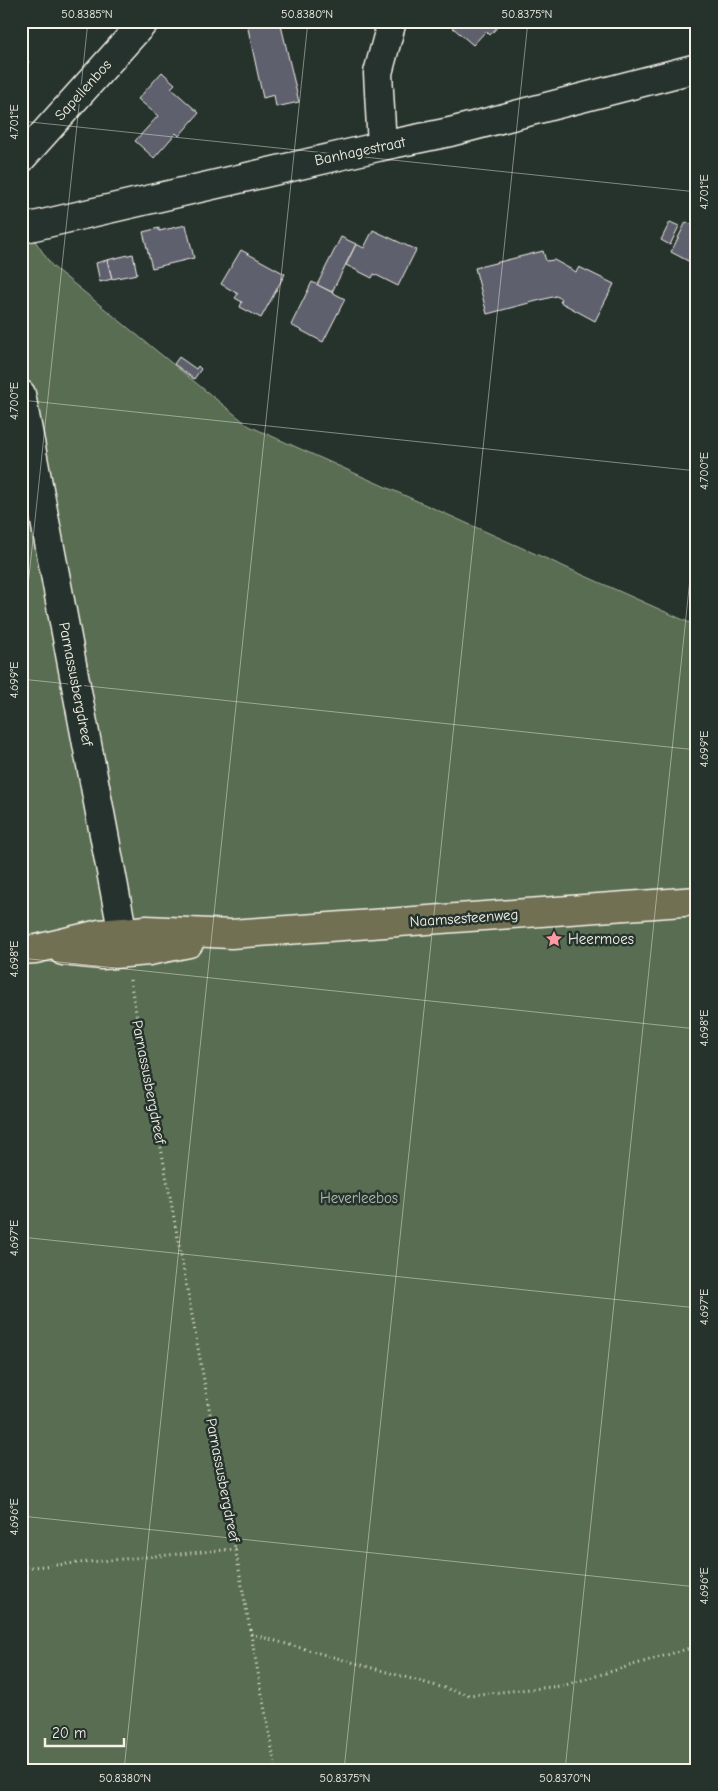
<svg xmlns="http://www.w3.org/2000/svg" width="718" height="1791" font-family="'Comic Neue',sans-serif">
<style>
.green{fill:#586d51;stroke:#a6af9c}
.building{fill:#5e616e;stroke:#f4f1e8}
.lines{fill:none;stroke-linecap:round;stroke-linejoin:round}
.street-casing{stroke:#f4f1e8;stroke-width:31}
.primary-casing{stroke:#f4f1e8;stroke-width:31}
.path{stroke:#f4f1e8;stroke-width:3;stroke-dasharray:1 4;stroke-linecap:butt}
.street{stroke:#26332d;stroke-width:28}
.primary{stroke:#716f52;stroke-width:28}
.ticks{fill:none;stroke:#f4f1e8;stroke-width:1;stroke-opacity:0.45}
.labels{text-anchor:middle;stroke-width:5;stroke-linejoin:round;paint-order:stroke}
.street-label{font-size:15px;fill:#f4f1e8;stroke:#26332d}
.poi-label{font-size:15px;fill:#f4f1e8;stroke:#26332d;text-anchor:start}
.park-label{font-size:15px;fill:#b6bcac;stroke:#26332d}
.neatline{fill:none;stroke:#f4f1e8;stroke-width:2}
.ticks-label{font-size:12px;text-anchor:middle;fill:#f4f1e8}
</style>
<rect width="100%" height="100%" fill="#26332d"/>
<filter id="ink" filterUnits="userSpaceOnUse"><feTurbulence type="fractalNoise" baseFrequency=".02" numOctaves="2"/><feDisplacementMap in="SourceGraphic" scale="10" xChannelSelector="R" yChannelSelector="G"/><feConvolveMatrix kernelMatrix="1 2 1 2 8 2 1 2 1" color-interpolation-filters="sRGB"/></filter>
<g filter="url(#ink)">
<!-- green -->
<polygon class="green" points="21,220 52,266 249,426 697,626 697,1770 21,1770"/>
<!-- building -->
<g class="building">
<polygon points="253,21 280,21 299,102 276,107 274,95 263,98 247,24 258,22"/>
<polygon points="445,21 503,21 490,35 486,31 473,45"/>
<polygon points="21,56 29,62 21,70"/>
<polygon points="162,72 175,84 171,88 199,113 179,136 176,133 154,158 135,141 158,116 138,99"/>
<polygon points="670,222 679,226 670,245 661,240"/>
<polygon points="686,222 697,227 697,255 692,263 671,252"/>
<polygon points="186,225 194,258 152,268 143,232 159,228 159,231"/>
<polygon points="373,230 416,250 398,286 374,274 372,278 346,265 356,244 364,248"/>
<polygon points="341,237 356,244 332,292 317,285"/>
<polygon points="241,250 285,274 261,318 240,307 242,302 235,298 238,294 221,284"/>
<polygon points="543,251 546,261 554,260 576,272 579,267 614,284 595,321 560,302 562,299 556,296 487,314 475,268"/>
<polygon points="133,254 137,274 112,279 107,260"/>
<polygon points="107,260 112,279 100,282 96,263"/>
<polygon points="312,282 345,299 323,342 291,325"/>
<polygon points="179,357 196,369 198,366 201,369 194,379 174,364"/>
</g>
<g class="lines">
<!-- street casing -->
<g class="street-casing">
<g id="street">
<polyline points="382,146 378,73 392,21"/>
<polyline points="21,159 145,21"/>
<polyline points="21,229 382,146 450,132 697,68"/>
<polyline points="21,394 120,919 125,952"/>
</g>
</g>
<!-- primary casing -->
<g class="primary-casing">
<g id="primary">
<polyline points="21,950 36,949 99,934 147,930 231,934 697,901"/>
<polyline points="63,951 102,955 149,951 189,943"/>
</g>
</g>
<!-- path -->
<g class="path">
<polyline points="130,980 276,1770"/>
<polyline points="21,1568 236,1549"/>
<polyline points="251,1634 469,1695 562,1686 697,1646"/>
</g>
<!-- street -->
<use href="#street" class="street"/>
<!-- primary -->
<use href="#primary" class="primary"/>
</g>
</g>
<!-- ticks -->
<path class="ticks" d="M21 121 697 192M21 400 697 471M21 652 88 21M21 679 697 750M21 958 697 1029M21 1237 697 1308M21 1516 697 1587M124 1770 308 21M344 1770 528 21M565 1770 697 512"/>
<!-- icons -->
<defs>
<g id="sight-bare" transform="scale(1.35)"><path d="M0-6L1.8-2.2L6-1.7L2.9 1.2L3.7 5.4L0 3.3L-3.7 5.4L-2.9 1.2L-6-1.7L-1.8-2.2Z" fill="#ff9aa2" stroke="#26332d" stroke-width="2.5" paint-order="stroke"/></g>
</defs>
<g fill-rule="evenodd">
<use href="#sight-bare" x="554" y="939"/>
</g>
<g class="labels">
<!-- street labels -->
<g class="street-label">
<text transform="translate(83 90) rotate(-48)" y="5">Sapellenbos</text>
<text transform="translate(360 151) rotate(-12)" y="5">Banhagestraat</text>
<text transform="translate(76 684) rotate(79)" y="5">Parnassusbergdreef</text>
<text transform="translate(464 918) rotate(-4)" y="5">Naamsesteenweg</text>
<text transform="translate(149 1082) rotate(79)" y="5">Parnassusbergdreef</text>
<text transform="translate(223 1480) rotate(79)" y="5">Parnassusbergdreef</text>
</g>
<!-- poi labels -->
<g class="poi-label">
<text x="568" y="944">Heermoes</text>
</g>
<!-- park labels -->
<g class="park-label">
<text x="359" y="1203">Heverleebos</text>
</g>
</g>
<!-- margin -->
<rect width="718" height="1791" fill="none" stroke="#26332d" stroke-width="55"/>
<!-- scale -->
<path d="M45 1738v8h79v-8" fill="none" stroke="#f4f1e8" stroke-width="2.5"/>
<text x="52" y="1738" font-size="15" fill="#f4f1e8" stroke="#26332d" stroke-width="4" paint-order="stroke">20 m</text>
<rect x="28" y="28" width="662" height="1736" class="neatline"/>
<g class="ticks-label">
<text x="87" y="18">50.8385°N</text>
<text x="307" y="18">50.8380°N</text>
<text x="527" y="18">50.8375°N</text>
<text transform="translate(14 122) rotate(-90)" y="4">4.701°E</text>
<text transform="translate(704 192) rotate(-90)" y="4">4.701°E</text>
<text transform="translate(14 401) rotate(-90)" y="4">4.700°E</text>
<text transform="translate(704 471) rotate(-90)" y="4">4.700°E</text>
<text transform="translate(14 680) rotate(-90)" y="4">4.699°E</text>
<text transform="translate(704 749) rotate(-90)" y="4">4.699°E</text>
<text transform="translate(14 959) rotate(-90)" y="4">4.698°E</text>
<text transform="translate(704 1028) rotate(-90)" y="4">4.698°E</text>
<text transform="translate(14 1238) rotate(-90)" y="4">4.697°E</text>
<text transform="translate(704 1307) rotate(-90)" y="4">4.697°E</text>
<text transform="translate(14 1517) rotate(-90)" y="4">4.696°E</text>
<text transform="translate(704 1586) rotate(-90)" y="4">4.696°E</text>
<text x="125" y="1782">50.8380°N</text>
<text x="345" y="1782">50.8375°N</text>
<text x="565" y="1782">50.8370°N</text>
</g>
</svg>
